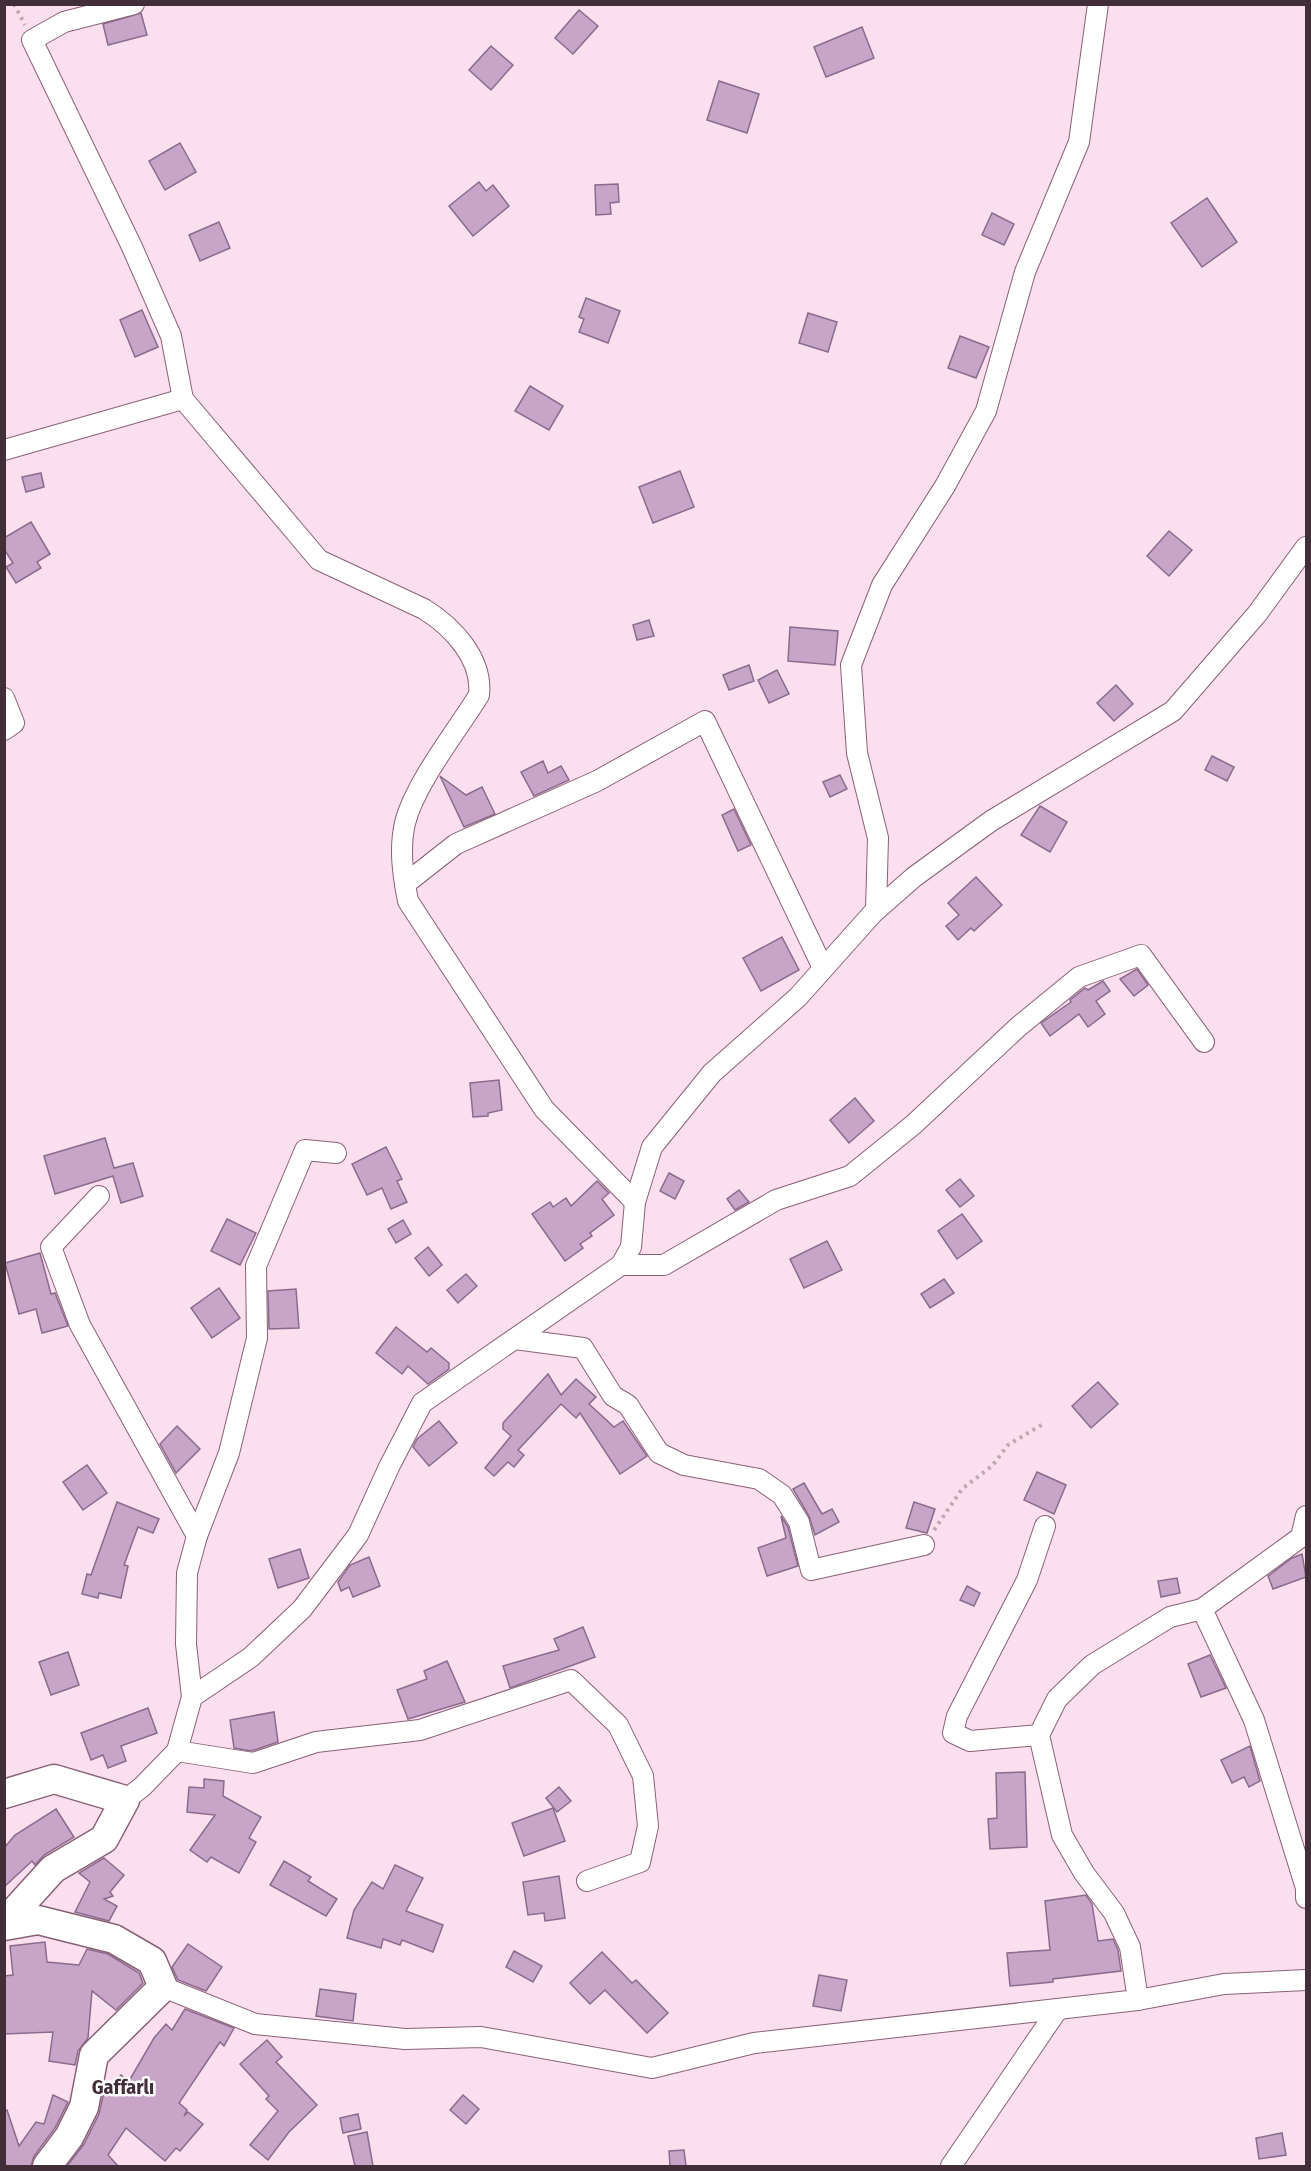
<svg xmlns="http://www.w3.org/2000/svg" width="1311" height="2171" font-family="'Fira Sans Condensed',sans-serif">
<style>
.building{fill:#c7a4c8;stroke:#8b6b8c;stroke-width:1.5}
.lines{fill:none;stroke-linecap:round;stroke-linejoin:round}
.street-casing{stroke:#8a6077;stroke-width:22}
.secondary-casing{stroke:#8a6077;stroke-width:31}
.path{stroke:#c1a7b4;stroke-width:4;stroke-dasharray:3 4.5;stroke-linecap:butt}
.street{stroke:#fff;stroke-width:20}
.secondary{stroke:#fff;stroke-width:28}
.labels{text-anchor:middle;stroke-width:5;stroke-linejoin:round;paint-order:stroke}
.quarter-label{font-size:20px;font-weight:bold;fill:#412e39;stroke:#fff}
</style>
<rect width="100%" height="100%" fill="#fcdfee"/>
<!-- building -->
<g class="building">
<polygon points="579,10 598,26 573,54 555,38"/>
<polygon points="141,13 147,35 108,45 103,24"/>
<polygon points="862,27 874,58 826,77 814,47"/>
<polygon points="491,46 513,65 491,90 469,70"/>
<polygon points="719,81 759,94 747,133 707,120"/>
<polygon points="180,143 196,172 165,190 149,161"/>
<polygon points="479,182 486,191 493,185 509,206 473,236 449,206"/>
<polygon points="618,184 619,202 610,203 611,214 596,215 595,185"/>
<polygon points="1207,198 1237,242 1202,267 1171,223"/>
<polygon points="992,213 1014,224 1004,245 982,235"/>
<polygon points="219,222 230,248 200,261 189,235"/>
<polygon points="586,298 620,311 608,343 579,332 584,319 579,317"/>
<polygon points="142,310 158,347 135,357 120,320"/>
<polygon points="808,313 837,322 828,352 799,343"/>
<polygon points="960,336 989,347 976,378 948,368"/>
<polygon points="530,386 563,406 549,430 515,411"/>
<polygon points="680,471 694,507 653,523 639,487"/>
<polygon points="41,473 44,487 26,492 22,477"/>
<polygon points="31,522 50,554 37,562 41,568 16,583 6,567 13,563 4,549 4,538"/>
<polygon points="1169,531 1192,550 1169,576 1147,556"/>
<polygon points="649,620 654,636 637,640 633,625"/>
<polygon points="790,627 838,631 835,665 788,661"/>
<polygon points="749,665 754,681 729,690 723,675"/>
<polygon points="777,670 789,694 769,703 758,680"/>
<polygon points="1116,685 1133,704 1114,721 1097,703"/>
<polygon points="1212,756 1234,767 1227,781 1205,770"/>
<polygon points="543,761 548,773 561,766 569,780 534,796 521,772"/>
<polygon points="840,775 847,789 830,797 823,782"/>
<polygon points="440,776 466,795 482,787 495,814 464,827"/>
<polygon points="1040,806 1067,822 1050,852 1021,835"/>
<polygon points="734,809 751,845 738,851 722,815"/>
<polygon points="976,877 1002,905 974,931 971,928 958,940 946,926 959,915 948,903"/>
<polygon points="782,937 799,970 761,991 743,958"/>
<polygon points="1137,969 1148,985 1134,996 1120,979"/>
<polygon points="1103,981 1110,991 1096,1001 1105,1014 1088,1027 1079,1014 1050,1036 1041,1023 1071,1002 1070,1000 1085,988 1088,990"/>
<polygon points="499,1080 502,1110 488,1113 488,1116 473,1117 470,1083"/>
<polygon points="855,1098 874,1121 849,1143 830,1120"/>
<polygon points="105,1138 114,1168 133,1163 143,1196 121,1203 113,1176 55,1194 44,1156"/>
<polygon points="386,1147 402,1179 397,1181 407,1202 391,1209 382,1188 367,1195 352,1164"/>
<polygon points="669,1173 684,1181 675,1199 660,1191"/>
<polygon points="960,1179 974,1196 960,1207 946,1190"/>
<polygon points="597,1181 609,1193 602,1199 614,1215 590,1233 592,1236 580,1244 583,1248 565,1261 532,1214 550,1202 553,1207 566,1198 571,1206"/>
<polygon points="739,1190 749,1202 735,1210 727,1199"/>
<polygon points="962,1214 982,1241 957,1259 938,1231"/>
<polygon points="227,1219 256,1233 240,1265 211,1251"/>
<polygon points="403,1220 411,1234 396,1243 388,1229"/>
<polygon points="827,1241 842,1270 804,1288 790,1259"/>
<polygon points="428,1247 442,1265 429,1276 415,1258"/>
<polygon points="40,1253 51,1294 55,1293 68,1326 42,1333 36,1309 19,1314 5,1263"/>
<polygon points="466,1274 477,1286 458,1303 447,1290"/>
<polygon points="944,1279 954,1293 930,1308 921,1294"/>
<polygon points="219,1288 240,1318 212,1338 191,1308"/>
<polygon points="296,1289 299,1328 269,1329 268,1291"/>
<polygon points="396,1327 427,1352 431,1348 449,1363 449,1369 428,1384 408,1366 402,1374 376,1353"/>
<polygon points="548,1374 561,1395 576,1379 596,1397 589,1404 614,1427 623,1421 647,1456 620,1474 580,1413 576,1418 561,1404 518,1450 524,1455 514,1467 508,1462 494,1476 485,1468 511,1436 503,1429 503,1423"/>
<polygon points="1098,1382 1118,1404 1091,1428 1072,1406"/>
<polygon points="439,1421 457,1443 429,1466 413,1447 417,1439"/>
<polygon points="177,1426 200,1449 176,1473 160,1444"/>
<polygon points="87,1465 107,1493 83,1510 63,1482"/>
<polygon points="1037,1472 1066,1485 1054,1514 1024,1500"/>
<polygon points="804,1483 822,1514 832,1509 839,1522 815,1535 809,1516 793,1489"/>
<polygon points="117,1502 159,1519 153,1533 138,1527 124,1565 128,1566 121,1598 99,1593 98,1598 82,1594 87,1574 91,1575"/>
<polygon points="914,1502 935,1509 927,1533 906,1528"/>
<polygon points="781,1516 788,1527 798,1566 767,1576 758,1548 786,1538"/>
<polygon points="300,1549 309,1578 278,1588 269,1559"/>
<polygon points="1302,1554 1306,1577 1273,1589 1268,1576 1292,1558"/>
<polygon points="369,1557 380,1586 353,1597 349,1587 341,1591 338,1582 350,1565"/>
<polygon points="1177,1578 1180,1593 1161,1597 1158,1581"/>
<polygon points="967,1586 980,1593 974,1606 960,1600"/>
<polygon points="583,1627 595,1657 510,1688 503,1666 559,1650 554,1639"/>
<polygon points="68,1652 79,1685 51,1695 39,1662"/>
<polygon points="1210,1655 1226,1688 1201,1697 1188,1664"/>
<polygon points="447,1661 465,1702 408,1719 397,1690 427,1679 424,1671"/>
<polygon points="148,1708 157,1733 121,1746 126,1761 108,1768 103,1755 91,1760 81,1733"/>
<polygon points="274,1712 278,1742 251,1751 234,1748 230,1720"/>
<polygon points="1250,1746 1260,1781 1249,1787 1244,1777 1232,1783 1221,1760"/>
<polygon points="1025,1772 1027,1847 990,1849 988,1819 997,1818 996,1773"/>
<polygon points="204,1779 224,1781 223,1796 261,1817 249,1838 256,1842 239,1873 211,1857 207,1862 190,1850 215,1815 187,1812 189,1787 204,1788"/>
<polygon points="559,1787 571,1801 557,1812 546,1798"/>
<polygon points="553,1808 565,1841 524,1856 512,1823"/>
<polygon points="56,1809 74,1837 44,1855 35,1865 32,1861 4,1887 4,1848 15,1835"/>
<polygon points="104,1858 124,1875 110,1892 113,1896 104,1899 117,1906 109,1921 75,1912 90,1882 79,1873"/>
<polygon points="284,1861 311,1877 308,1881 337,1899 326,1916 270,1885"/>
<polygon points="395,1865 423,1878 406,1911 443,1925 433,1952 402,1940 400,1945 383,1939 381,1948 347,1938 354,1910 372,1882 383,1889"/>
<polygon points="559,1876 565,1918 545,1921 544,1913 528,1915 523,1882"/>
<polygon points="1086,1895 1092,1904 1098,1941 1113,1939 1118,1950 1121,1971 1053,1979 1053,1982 1010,1986 1007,1953 1050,1950 1045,1901"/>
<polygon points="45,1942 47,1962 79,1965 87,1949 108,1954 139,1973 143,1983 116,2010 92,1991 88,2038 78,2051 75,2065 49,2061 53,2032 4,2034 4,1976 13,1975 10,1946"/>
<polygon points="188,1944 222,1967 206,1991 178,1980 172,1967"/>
<polygon points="514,1951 542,1966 533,1982 506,1967"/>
<polygon points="602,1952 632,1983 636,1980 668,2013 647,2033 605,1990 590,2004 570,1983"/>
<polygon points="819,1975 847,1980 841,2011 813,2006"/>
<polygon points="320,1989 356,1994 353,2021 316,2016"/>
<polygon points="185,2009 234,2028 224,2046 220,2042 179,2103 187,2110 184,2116 188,2112 203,2124 180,2151 176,2148 165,2161 126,2128 108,2155 118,2166 67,2166 84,2144 99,2114 103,2096 121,2075 129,2081 154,2038 166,2024 172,2030"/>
<polygon points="267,2040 282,2057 276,2062 317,2105 289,2132 268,2160 250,2145 278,2111 266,2099 269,2096 240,2064"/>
<polygon points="53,2095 68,2102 55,2128 34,2156 31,2166 4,2166 4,2111 7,2110 19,2146 36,2122 44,2124"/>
<polygon points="463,2095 479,2109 466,2124 450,2110"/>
<polygon points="358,2114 361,2129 343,2133 340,2118"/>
<polygon points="367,2132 373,2166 355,2166 348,2136"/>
<polygon points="1282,2133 1286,2155 1259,2159 1256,2138"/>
<polygon points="684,2150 686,2166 670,2166 669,2151"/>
</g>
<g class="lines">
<!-- street casing -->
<g class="street-casing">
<g id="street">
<path d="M134 4 64 22 32 40 132 247 171 336 183 399 319 560 424 609C453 627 483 659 479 695 457 731 415 783 405 823 399 849 403 875 408 901L544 1109 635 1202"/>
<polyline points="4,450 183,399"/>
<polyline points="4,698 14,723 4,730"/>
<polyline points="405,884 456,844 597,781 705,721 823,968"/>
<polyline points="876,910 878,838 857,753 851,665 882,585 945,486 986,411 1025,272 1079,142 1098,4"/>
<polyline points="99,1196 51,1247 80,1325 197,1536"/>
<polyline points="621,1265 664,1265 776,1200 850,1176 913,1125 1018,1027 1079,977 1141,955 1204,1042"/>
<polyline points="515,1339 583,1348 613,1396 628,1405 659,1453 684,1465 759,1479 782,1495 799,1522 811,1570 924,1545"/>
<polyline points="1202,1609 1254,1720 1306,1888 1306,1898"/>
<polyline points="192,1697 186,1644 187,1573 197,1536 229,1453 257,1338 256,1266 305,1150 336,1153"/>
<polyline points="1039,1735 970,1741 953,1733 957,1716 1027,1580 1045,1526"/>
<polyline points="177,1751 253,1763 316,1742 420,1730 571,1680 618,1725 643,1776 648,1826 640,1862 587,1881"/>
<polyline points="125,1800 142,1787 177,1751 192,1697 251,1657 302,1609 358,1535 389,1467 422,1403 621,1265 631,1247 635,1202 652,1147 712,1073 798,997 873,913 914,877 991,821 1173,711 1257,614 1306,547"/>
<polyline points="163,1987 255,2024 405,2039 481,2037 652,2068 754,2043 1138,2000 1224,1984 1306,1980"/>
<polyline points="1138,2000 1130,1947 1114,1913 1084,1873 1062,1835 1039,1735 1057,1699 1092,1665 1170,1617 1202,1609 1301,1537 1306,1516"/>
<polyline points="951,2166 1058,2009"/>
</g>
</g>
<!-- secondary casing -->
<g class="secondary-casing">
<g id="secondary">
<polyline points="4,1794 54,1779 125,1800 104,1839 53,1869 4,1923"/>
<polyline points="4,1926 38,1920 114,1939 152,1961 163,1987 94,2055 84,2107 69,2137 47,2166"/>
</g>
</g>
<!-- path -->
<g class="path">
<polyline points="14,4 25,25"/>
<polyline points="934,1530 962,1489 992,1466 1008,1445 1043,1424"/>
</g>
<!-- street -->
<use href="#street" class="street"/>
<!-- secondary -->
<use href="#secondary" class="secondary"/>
</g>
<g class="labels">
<!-- quarter labels -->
<g class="quarter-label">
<text x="123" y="2094">Gaffarlı</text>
</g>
</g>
<!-- border -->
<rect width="1311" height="2171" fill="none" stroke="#412e39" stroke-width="12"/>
</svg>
